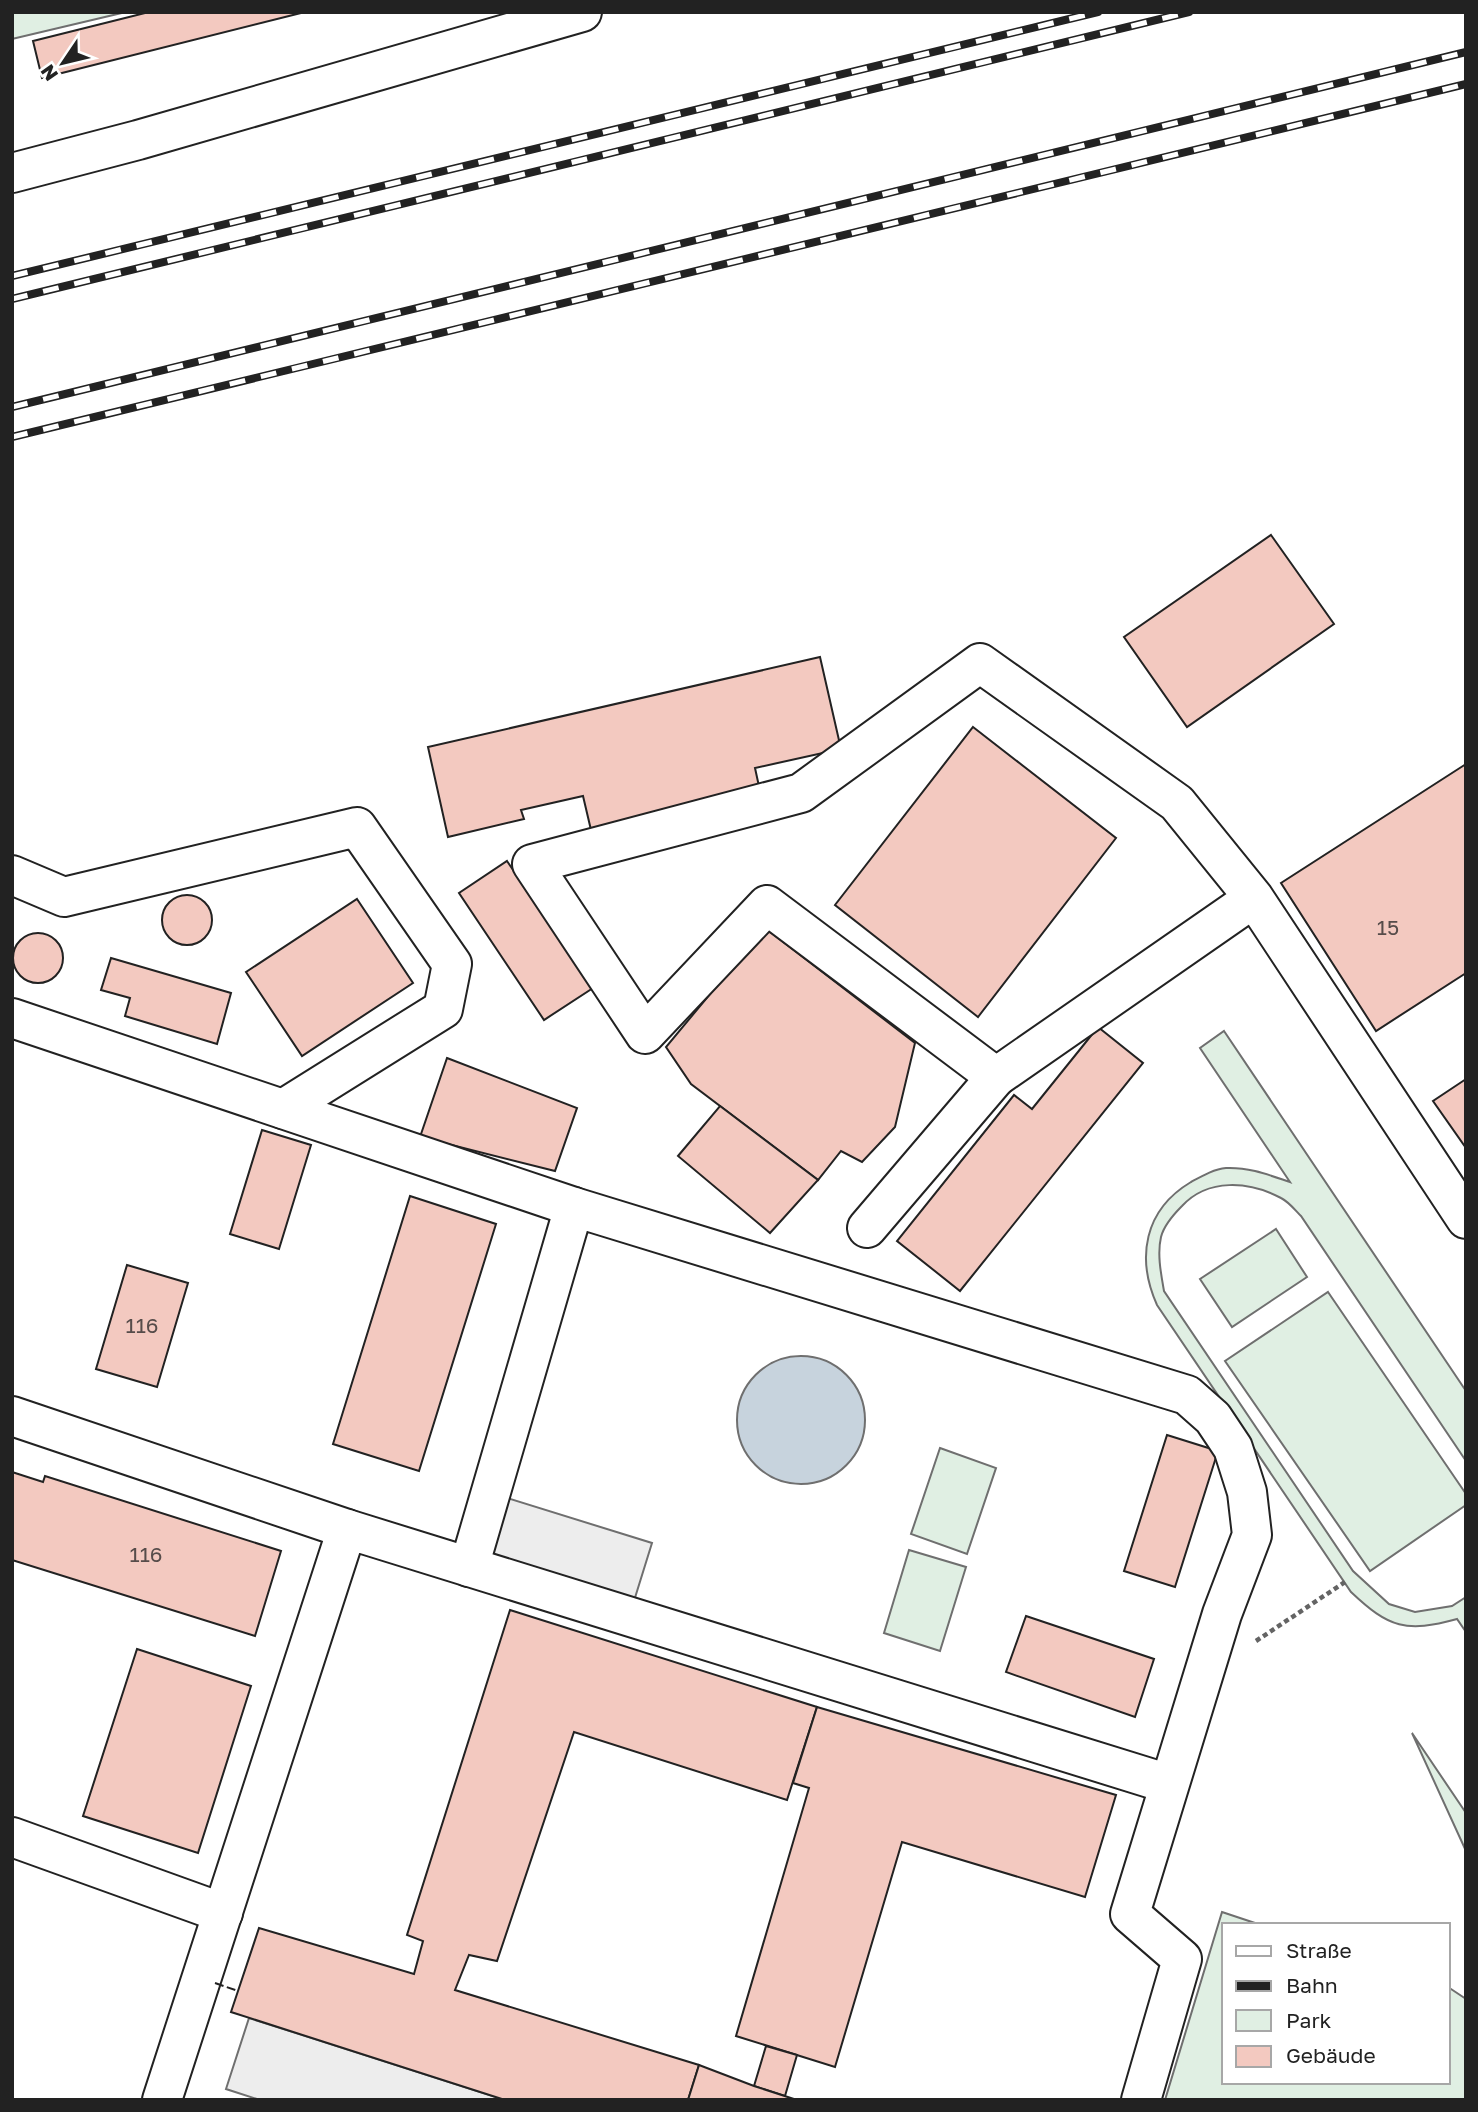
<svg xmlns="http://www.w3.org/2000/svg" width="1478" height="2112" font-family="'Golos Text',sans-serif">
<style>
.green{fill:#e0efe3;stroke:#6f6f6f;stroke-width:2}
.parking{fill:#ededed;stroke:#6f6f6f;stroke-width:2}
.water{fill:#c7d3dd;stroke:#6f6f6f;stroke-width:2}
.building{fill:#f3c9c0;stroke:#222;stroke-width:2}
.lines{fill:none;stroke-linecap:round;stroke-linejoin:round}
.minor-casing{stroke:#222;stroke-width:42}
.path{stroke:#646464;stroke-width:4.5;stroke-dasharray:5 3.5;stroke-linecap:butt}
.minor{stroke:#fff;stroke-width:38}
.rail-casing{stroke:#222;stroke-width:8}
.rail{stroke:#fff;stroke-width:5;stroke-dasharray:16;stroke-linecap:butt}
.fence{stroke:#222;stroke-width:2;stroke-dasharray:9 3.5;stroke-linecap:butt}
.labels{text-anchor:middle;stroke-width:5;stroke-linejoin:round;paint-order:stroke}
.number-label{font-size:21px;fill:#564c4a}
</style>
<rect width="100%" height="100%" fill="#fff"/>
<!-- green -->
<g class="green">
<polygon points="12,12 126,12 12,39"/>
<path d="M1224 1031 1466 1391V1461L1301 1216C1295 1210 1289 1202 1281 1198 1249 1181 1208 1178 1182 1206 1173 1215 1164 1225 1161 1237 1157 1254 1161 1274 1164 1291L1353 1571 1389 1604 1415 1612 1452 1606 1466 1597V1632L1457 1619C1406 1633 1389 1628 1351 1592L1157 1305C1136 1258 1144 1210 1191 1182 1202 1176 1214 1169 1226 1168 1249 1167 1269 1175 1290 1182L1200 1048Z"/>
<polygon points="1276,1229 1307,1277 1232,1327 1200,1279"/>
<polygon points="1328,1292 1466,1494 1466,1505 1370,1571 1225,1361"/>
<polygon points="940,1448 996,1468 967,1554 911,1534"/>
<polygon points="909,1550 966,1567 940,1651 884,1633"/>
<polygon points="1412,1733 1466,1813 1466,1851"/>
<polygon points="1222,1912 1261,1925 1224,1925 1224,2082 1448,2082 1448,1987 1466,1999 1466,2100 1165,2100"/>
</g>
<!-- parking -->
<g class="parking">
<polygon points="491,1493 652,1543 629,1617 469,1567"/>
<polygon points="249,2018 505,2100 260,2100 226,2089"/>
</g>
<!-- water -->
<circle class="water" cx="801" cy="1420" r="64"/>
<!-- building -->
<g class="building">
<polygon points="149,12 305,12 42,78 33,41"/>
<polygon points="1271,535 1334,624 1187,727 1124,637"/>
<polygon points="820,657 841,749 755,768 760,791 591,830 583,796 521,810 524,819 448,837 428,747"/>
<polygon points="973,727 1116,838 978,1017 835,905"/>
<polygon points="1466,764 1466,973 1376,1031 1281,883"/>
<polygon points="507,861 593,988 544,1020 459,893"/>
<circle cx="187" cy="920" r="25"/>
<polygon points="357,899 413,983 302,1056 246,972"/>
<polygon points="765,928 915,1043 895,1127 862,1162 841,1151 818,1180 691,1084 666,1047"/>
<circle cx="38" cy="958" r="25"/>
<polygon points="111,958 231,993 217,1044 125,1016 130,998 101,990"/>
<polygon points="1098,1027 1143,1063 960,1291 897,1241 1014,1095 1032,1109"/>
<polygon points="447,1058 577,1108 555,1171 420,1137"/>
<polygon points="1466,1079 1466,1148 1433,1101"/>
<polygon points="720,1106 818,1180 770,1233 678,1156"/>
<polygon points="262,1130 311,1145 279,1249 230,1234"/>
<polygon points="410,1196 496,1224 419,1471 333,1444"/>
<polygon points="127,1265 188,1283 157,1387 96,1369"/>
<polygon points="1167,1435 1218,1451 1175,1587 1124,1571"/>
<polygon points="12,1472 43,1482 45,1476 281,1551 255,1636 12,1560"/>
<polygon points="510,1610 817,1707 787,1800 574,1732 497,1961 469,1955 455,1990 699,2065 688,2100 505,2100 231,2012 259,1928 414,1974 423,1941 407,1935"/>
<polygon points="1026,1616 1154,1659 1135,1717 1006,1672"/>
<polygon points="137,1649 251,1686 198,1853 83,1816"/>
<polygon points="817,1707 1116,1795 1085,1897 902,1842 835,2067 736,2036 809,1788 793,1783"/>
<polygon points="766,2046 797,2055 785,2096 754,2086"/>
<polygon points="699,2065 754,2086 797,2100 688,2100"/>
</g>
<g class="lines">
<!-- minor casing -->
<g class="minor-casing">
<g id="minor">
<polyline points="12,173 138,140 582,12"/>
<polyline points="12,875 64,897 357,827 452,964 443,1009 283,1109"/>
<polyline points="1254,898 996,1077 767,905 645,1034 532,864 801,793 980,663 1177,803 1254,898 1466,1219"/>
<polyline points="12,1018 574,1207"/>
<polyline points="867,1228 996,1077"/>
<polyline points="12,1416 347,1529"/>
<polyline points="469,1567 574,1207 1187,1395 1213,1418 1233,1448 1247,1492 1252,1535 1222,1614 1130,1914 1182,1959 1141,2100"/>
<polyline points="12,1837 223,1913"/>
<polyline points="162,2100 347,1529 1169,1784"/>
</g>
</g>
<!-- path -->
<polyline class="path" points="1256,1641 1345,1582"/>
<!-- minor -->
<use href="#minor" class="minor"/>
<!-- rail casing -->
<g class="rail-casing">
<g id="rail">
<polyline points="12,276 1098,12"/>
<polyline points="12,299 1189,12"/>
<polyline points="12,407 1466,52"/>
<polyline points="12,437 1466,84"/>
</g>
</g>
<!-- rail -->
<use href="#rail" class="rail"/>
<!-- fence -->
<polyline class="fence" points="215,1983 238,1991"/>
</g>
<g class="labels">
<!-- number labels -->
<g class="number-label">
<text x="1388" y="935">15</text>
<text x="142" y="1333">116</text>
<text x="146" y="1562">116</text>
</g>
</g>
<!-- border -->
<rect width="1478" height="2112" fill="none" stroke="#222222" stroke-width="28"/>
<!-- legend -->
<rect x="1222" y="1923" width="228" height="161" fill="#ffffff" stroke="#a7a7a7" stroke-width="2"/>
<rect x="1236" y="1946" width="35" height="10" fill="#ffffff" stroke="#a7a7a7" stroke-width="2"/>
<text x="1286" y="1958" font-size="21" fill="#222222">Straße</text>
<rect x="1236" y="1981" width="35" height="10" fill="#222222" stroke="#a7a7a7" stroke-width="2"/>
<text x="1286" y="1993" font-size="21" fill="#222222">Bahn</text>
<rect x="1236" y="2010" width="35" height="21" fill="#e0efe3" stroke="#a7a7a7" stroke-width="2"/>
<text x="1286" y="2028" font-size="21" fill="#222222">Park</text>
<rect x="1236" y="2046" width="35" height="21" fill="#f3c9c0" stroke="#a7a7a7" stroke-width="2"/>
<text x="1286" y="2063" font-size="21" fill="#222222">Gebäude</text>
<!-- north arrow -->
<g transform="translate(63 63) rotate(235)" stroke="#ffffff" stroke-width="5" paint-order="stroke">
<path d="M0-5L12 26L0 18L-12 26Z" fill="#222222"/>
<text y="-10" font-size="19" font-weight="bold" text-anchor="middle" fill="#222222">N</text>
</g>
</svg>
